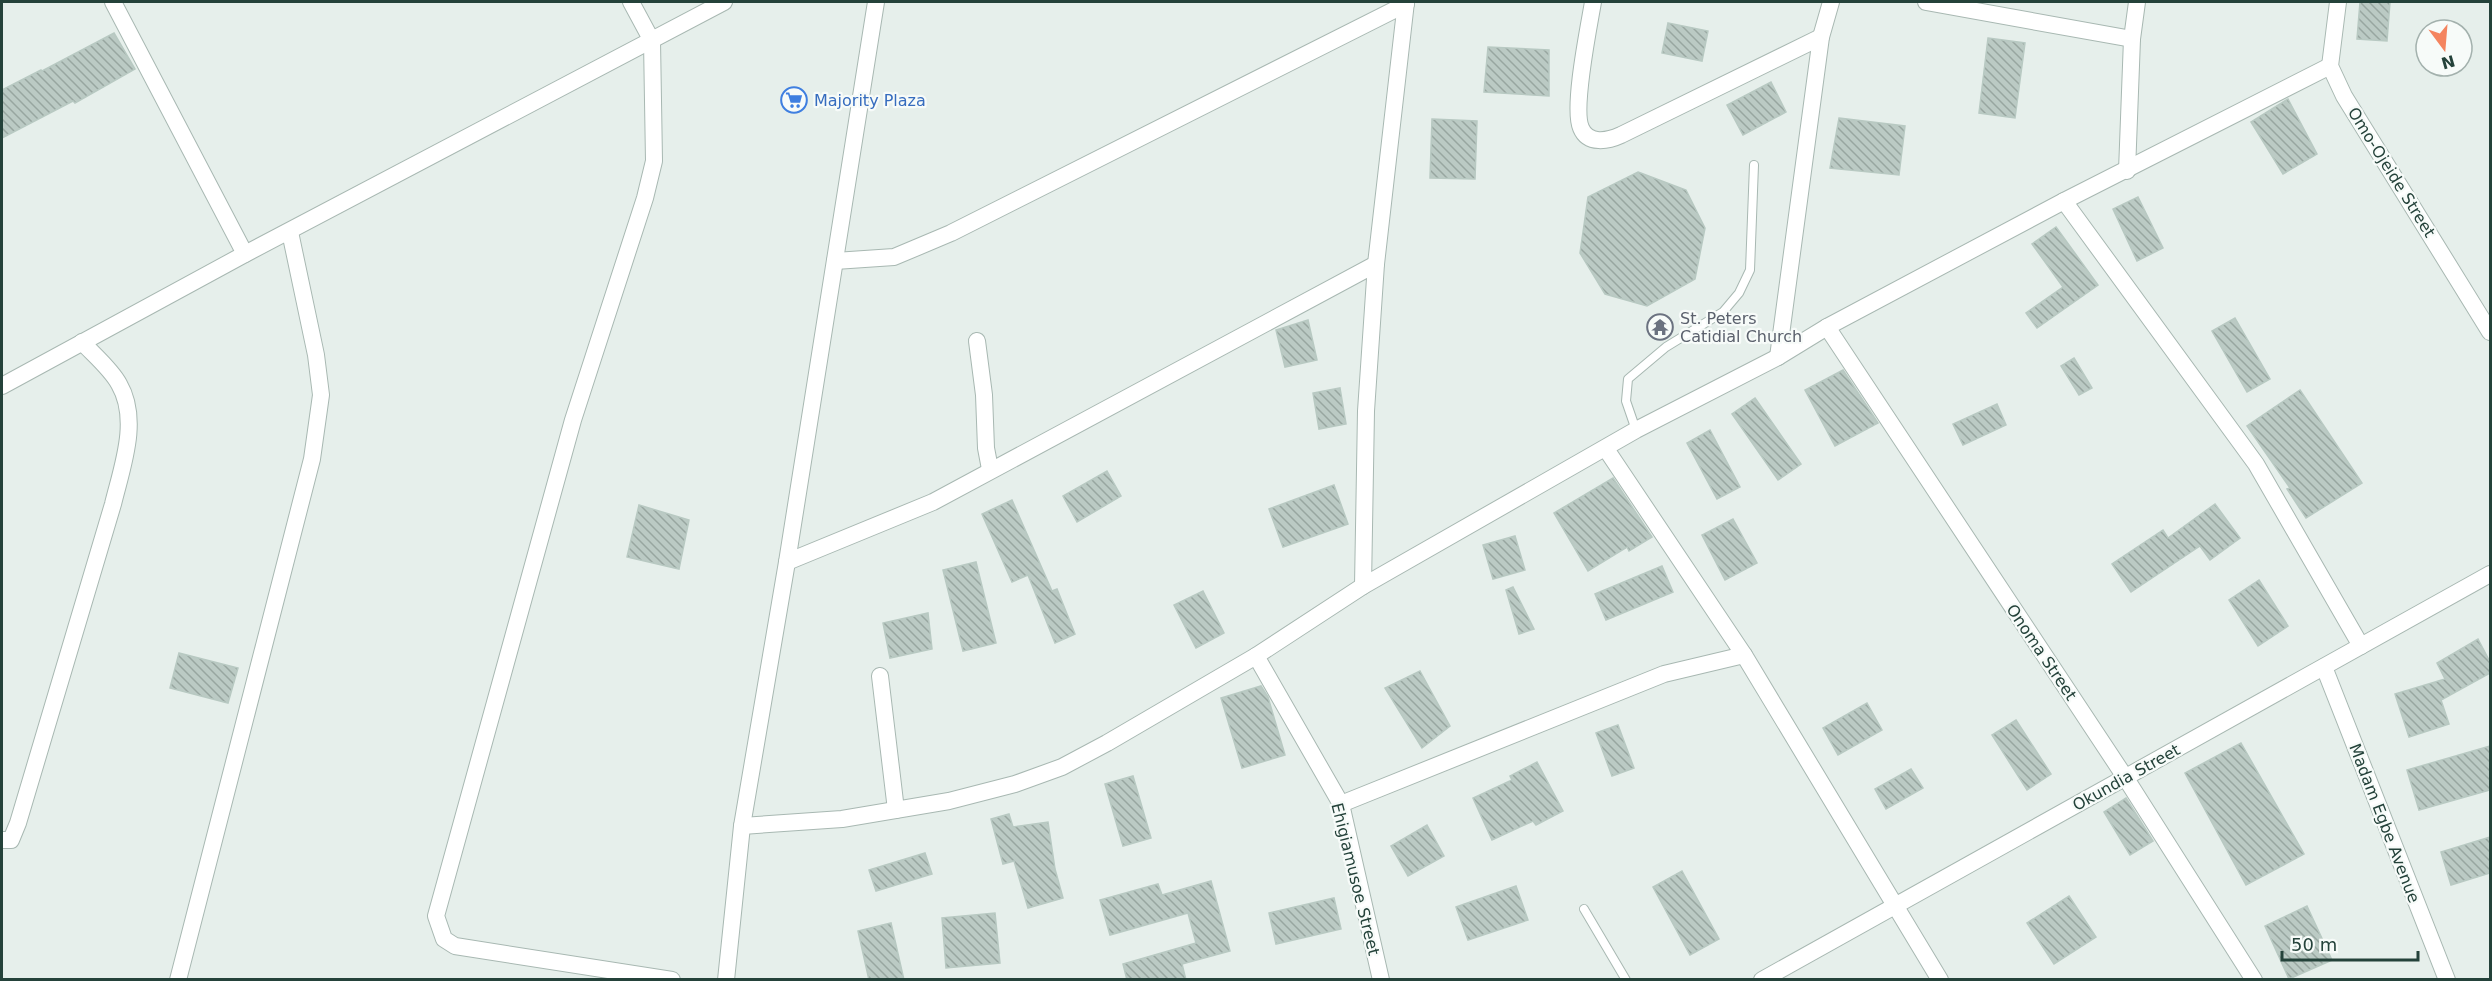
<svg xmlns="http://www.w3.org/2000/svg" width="2492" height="981" font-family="'DejaVu Sans',sans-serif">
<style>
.building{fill:url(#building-back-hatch);stroke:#b8c9c2;stroke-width:1.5}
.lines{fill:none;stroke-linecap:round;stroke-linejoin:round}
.service-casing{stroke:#a8b8b2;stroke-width:10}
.minor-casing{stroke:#a8b8b2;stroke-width:18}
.service{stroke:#fff;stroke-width:8}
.minor{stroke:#fff;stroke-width:16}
.labels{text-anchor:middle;stroke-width:4.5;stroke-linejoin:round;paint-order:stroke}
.shop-label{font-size:16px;fill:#366cbe;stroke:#f7fbf9;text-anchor:start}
.street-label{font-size:16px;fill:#24423a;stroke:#f7fbf9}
.worship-label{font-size:16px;fill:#5b616d;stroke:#f7fbf9;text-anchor:start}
</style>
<defs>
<pattern id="building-back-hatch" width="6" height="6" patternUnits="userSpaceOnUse" patternTransform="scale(1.5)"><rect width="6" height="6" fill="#bbcac4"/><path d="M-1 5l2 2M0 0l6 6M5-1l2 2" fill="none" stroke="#98a6a0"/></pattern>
</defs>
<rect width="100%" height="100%" fill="#e6efeb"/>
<!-- building -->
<g class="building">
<polygon points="2360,2 2390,2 2387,41 2357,39"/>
<polygon points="1668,23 1708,31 1702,61 1662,53"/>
<polygon points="114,33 135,69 75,103 73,101 2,138 2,90 41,70 42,71"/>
<polygon points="1988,38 2025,43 2015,118 1979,113"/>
<polygon points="1488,47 1549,50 1549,96 1484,92"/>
<polygon points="1771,82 1786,112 1743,135 1727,105"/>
<polygon points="2288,99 2317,154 2283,174 2251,122"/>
<polygon points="1839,118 1905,126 1899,175 1830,168"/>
<polygon points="1432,119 1477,121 1475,179 1430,178"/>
<polygon points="1638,172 1686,190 1705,228 1695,279 1647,306 1605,294 1580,253 1588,197"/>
<polygon points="2138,197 2163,248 2137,261 2113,209"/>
<polygon points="2056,227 2098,285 2037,328 2026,313 2063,287 2032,244"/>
<polygon points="2235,318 2270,379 2247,392 2212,331"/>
<polygon points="1308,320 1317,360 1285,367 1276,330"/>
<polygon points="2074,358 2092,388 2079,395 2061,366"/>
<polygon points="1843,370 1878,423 1835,446 1805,390"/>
<polygon points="1340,388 1346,424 1319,429 1313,393"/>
<polygon points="2300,390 2362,483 2306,518 2287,489 2290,488 2247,426"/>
<polygon points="1755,398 1801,464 1778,480 1732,414"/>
<polygon points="1997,404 2006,425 1963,445 1953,424"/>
<polygon points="1710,430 1740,487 1717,499 1687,443"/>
<polygon points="1107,471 1121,496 1077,522 1063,496"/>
<polygon points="1613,478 1652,537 1629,551 1627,547 1588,571 1554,513"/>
<polygon points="1334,485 1348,524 1283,547 1269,509"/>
<polygon points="1012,500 1052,591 1057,589 1075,634 1055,643 1028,575 1012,582 982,514"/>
<polygon points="2215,504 2240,538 2210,560 2200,546 2131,592 2112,564 2163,530 2168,538"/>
<polygon points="639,505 689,520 679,569 627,557"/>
<polygon points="1733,519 1757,563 1725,580 1702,535"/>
<polygon points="1515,536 1525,570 1493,579 1483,545"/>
<polygon points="976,562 996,643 963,651 943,570"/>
<polygon points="1662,566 1673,592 1606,620 1595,594"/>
<polygon points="2259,580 2288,626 2258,646 2229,600"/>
<polygon points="1513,587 1534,629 1519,634 1506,590"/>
<polygon points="1203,591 1224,633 1196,648 1174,605"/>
<polygon points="928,613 932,649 890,658 883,623"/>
<polygon points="2478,639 2490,662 2490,673 2441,700 2449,724 2409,737 2395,694 2445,679 2437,663"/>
<polygon points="179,653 238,668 228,703 170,688"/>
<polygon points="1420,671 1450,726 1422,748 1385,688"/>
<polygon points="1261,686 1268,697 1285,755 1242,768 1221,698"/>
<polygon points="1867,703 1882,730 1838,755 1823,728"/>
<polygon points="2016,720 2051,774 2027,790 1992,735"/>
<polygon points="1618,725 1634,768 1612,776 1596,733"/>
<polygon points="2241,743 2304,854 2246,885 2185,773"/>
<polygon points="2490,746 2490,790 2419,810 2407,770"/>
<polygon points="1537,762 1563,811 1536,825 1533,821 1492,840 1473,798 1512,780 1510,776"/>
<polygon points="1911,769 1923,788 1886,809 1875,789"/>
<polygon points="1133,776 1151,838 1123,846 1105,784"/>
<polygon points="2126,798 2153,841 2130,855 2104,812"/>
<polygon points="1009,814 1013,827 1048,822 1055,869 1063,898 1028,908 1014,861 1003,864 991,819"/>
<polygon points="1427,825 1444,856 1408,876 1391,846"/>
<polygon points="2490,837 2490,873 2451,885 2441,852"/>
<polygon points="925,853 932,874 876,891 869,870"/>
<polygon points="1682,871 1719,939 1690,955 1653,887"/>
<polygon points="1211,881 1230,951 1182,964 1186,980 1127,980 1123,964 1196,943 1188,913 1110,935 1100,900 1158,884 1162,895"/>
<polygon points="1516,886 1528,920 1468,940 1456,907"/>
<polygon points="2069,896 2096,937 2054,964 2027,923"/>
<polygon points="1334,898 1341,929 1276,944 1269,913"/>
<polygon points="2307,906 2332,960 2289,979 2265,926"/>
<polygon points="995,913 1000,963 946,968 942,918"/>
<polygon points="891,923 904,980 869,980 858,931"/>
</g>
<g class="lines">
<!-- service casing -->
<g class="service-casing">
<g id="service">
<polyline points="1636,430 1626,401 1628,379 1666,347 1723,312 1739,293 1750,270 1754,165"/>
<polyline points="1584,909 1626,980"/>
</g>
</g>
<!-- minor casing -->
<g class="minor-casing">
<g id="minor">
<polyline points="113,2 245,254"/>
<polyline points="631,2 652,41 654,161 645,198 573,420 436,916 444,939 455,946 672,980"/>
<path d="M1593 2C1589 26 1572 108 1581 128 1588 145 1608 141 1621 135L1821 37"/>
<polyline points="1926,2 2132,39"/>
<polyline points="2338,2 2330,66 2344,96 2490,332"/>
<polyline points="2127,171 2132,39 2137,2"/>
<polyline points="2064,201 2256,464 2361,646"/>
<polyline points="835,261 894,257 951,233 1406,4"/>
<polyline points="1827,327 2125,777 2254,980"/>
<polyline points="977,341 984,395 986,448 990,469"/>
<polyline points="1778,357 1821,37 1831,2"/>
<polyline points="2,386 245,254 724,2"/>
<polyline points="1606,449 1744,655 1940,980"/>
<polyline points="787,562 933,502 1376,264"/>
<polyline points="1363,586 1366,411 1376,264 1406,2"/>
<polyline points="1256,656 1341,804 1381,980"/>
<polyline points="2324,667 2447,980"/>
<polyline points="880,676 896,810"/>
<polyline points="1341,804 1664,674 1744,655"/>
<polyline points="742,826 842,819 949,801 1015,784 1062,767 1107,743 1256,656 1363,586 1636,430 1778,357 1827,327 2064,201 2330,66"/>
<path d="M2 840H11L18 823 113 504C122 467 140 420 119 384 111 369 94 355 82 342"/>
<polyline points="178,980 312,459 321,395 316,355 290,232"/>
<polyline points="726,980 742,826 787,562 876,2"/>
<polyline points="1762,980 2490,574"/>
</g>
</g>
<!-- service -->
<use href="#service" class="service"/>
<!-- minor -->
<use href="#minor" class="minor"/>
</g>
<!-- icons -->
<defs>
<g id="supermarket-ring" transform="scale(1.35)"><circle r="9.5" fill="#f7fbf9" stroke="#3f7fe0" stroke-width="1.5"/><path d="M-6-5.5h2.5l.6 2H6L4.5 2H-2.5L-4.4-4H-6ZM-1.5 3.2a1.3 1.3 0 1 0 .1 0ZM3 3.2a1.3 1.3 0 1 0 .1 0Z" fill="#3f7fe0"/></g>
<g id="temple-ring" transform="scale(1.35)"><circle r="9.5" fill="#f7fbf9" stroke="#6b7280" stroke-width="1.5"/><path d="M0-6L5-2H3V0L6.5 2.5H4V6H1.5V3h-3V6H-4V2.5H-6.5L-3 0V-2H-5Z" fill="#6b7280"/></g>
</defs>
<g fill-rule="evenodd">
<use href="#supermarket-ring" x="794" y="100"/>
<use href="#temple-ring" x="1660" y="327"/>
</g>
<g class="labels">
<!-- shop labels -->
<g class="shop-label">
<text x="814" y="106">Majority Plaza</text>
</g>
<!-- street labels -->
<g class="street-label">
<text transform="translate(2392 172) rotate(58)" y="6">Omo-Ojeide Street</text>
<text transform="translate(2042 652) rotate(56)" y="6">Onoma Street</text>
<text transform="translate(2126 777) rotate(-29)" y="6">Okundia Street</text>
<text transform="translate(2385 823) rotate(69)" y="6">Madam Egbe Avenue</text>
<text transform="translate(1356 879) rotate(76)" y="6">Ehigiamusoe Street</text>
</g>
<!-- worship labels -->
<g class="worship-label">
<text x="1680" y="324">St. Peters<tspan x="1680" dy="18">Catidial Church</tspan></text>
</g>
</g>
<!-- border -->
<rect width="2492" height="981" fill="none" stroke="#24423a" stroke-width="6"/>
<!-- north arrow -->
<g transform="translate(2444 48) rotate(164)"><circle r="28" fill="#f7fbf9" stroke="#a3b1ad" stroke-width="1.5"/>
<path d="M0-4.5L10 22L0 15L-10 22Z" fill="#f4845f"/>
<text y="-9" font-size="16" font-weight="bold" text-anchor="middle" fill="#24423a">N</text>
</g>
<!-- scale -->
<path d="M2282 951v9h136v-9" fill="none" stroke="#24423a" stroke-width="3"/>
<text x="2291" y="951" font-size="18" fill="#24423a" stroke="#f7fbf9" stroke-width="4.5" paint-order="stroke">50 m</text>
</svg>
